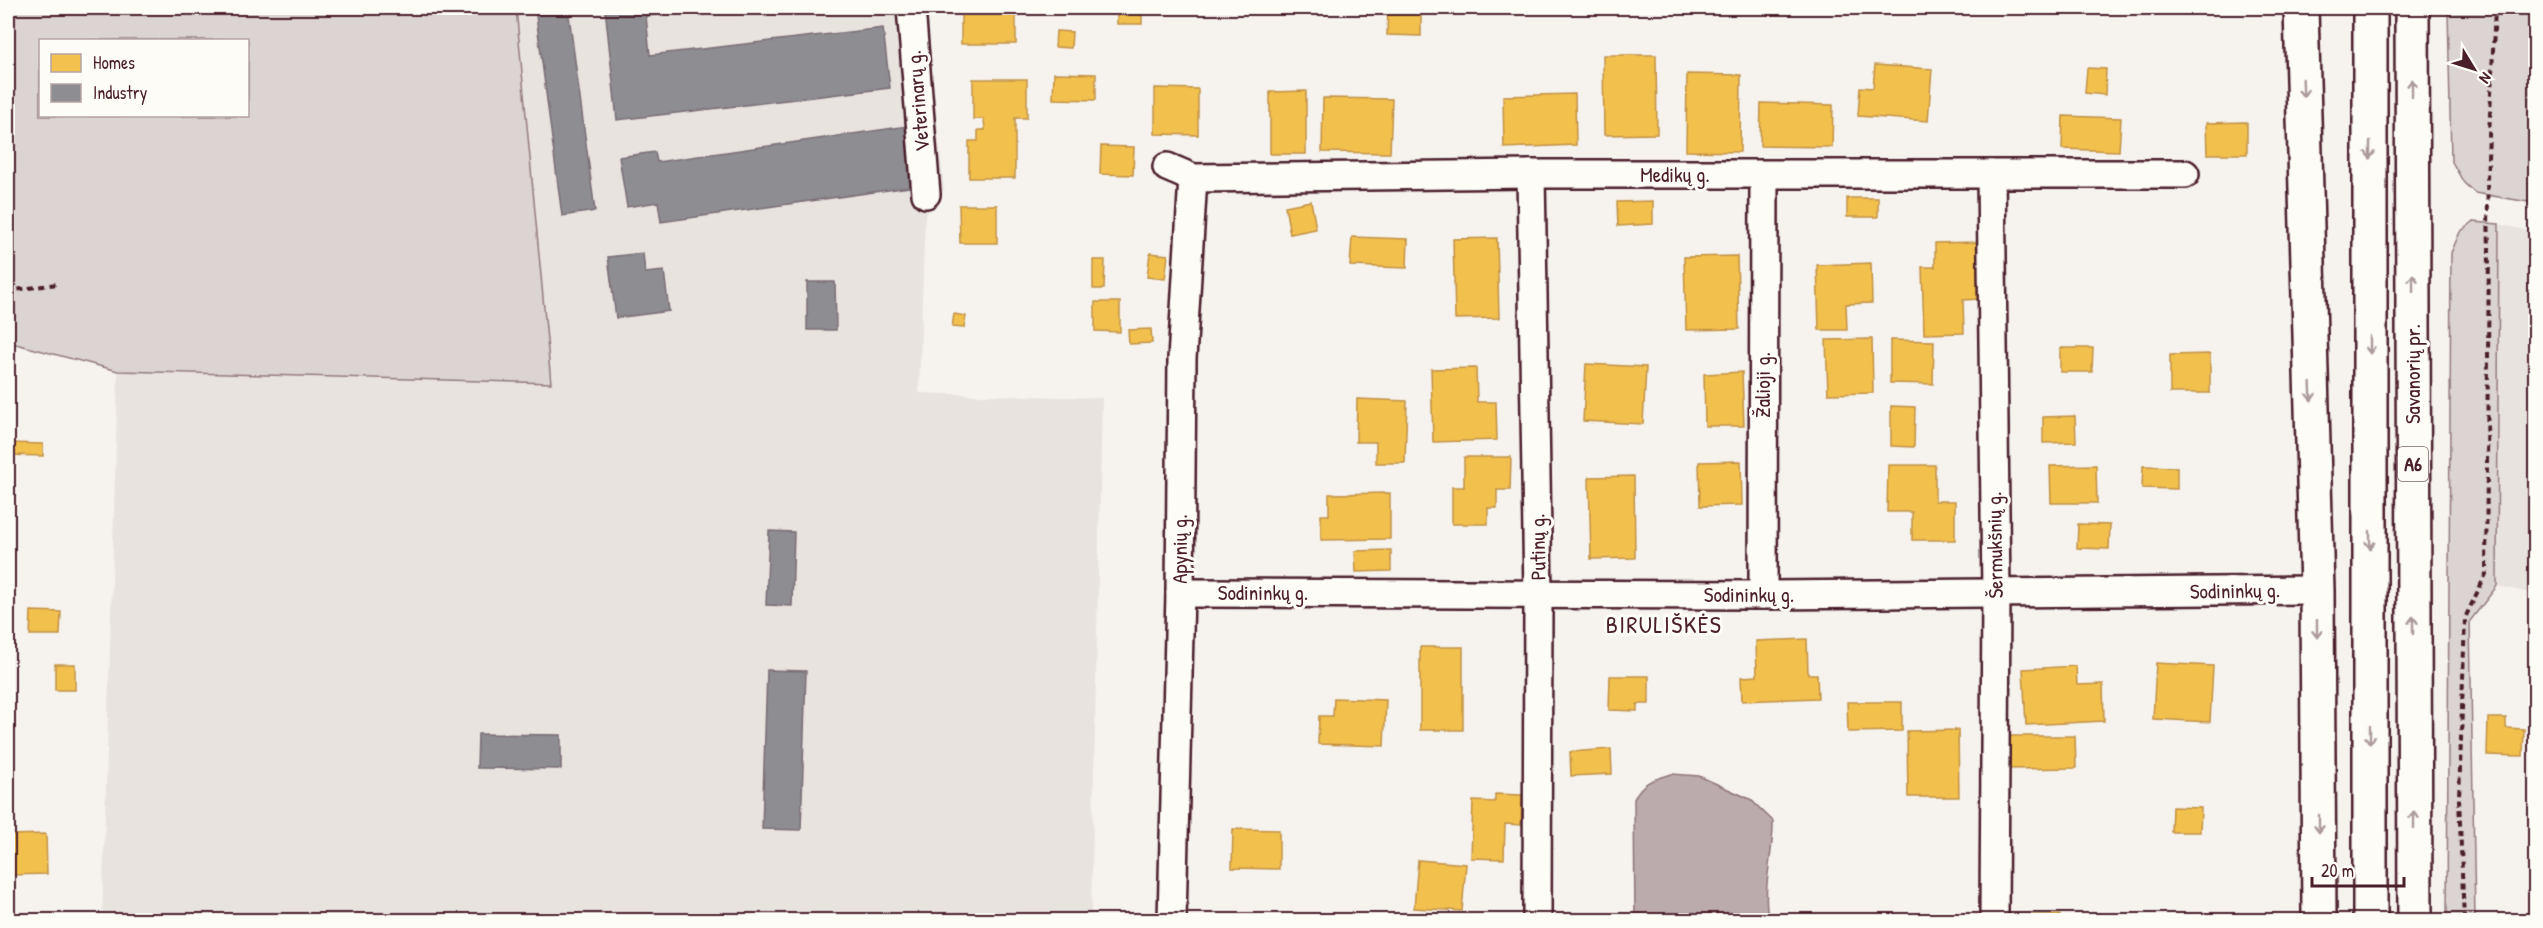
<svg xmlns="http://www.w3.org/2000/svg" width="2543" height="928" font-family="'Patrick Hand',sans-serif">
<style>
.built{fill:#e9e3e0}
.green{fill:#dcd4d2;stroke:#937a7e;stroke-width:1.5;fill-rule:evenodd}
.water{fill:#bbabac;stroke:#8e7378;stroke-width:1.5}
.homes{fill:#f2c14e;stroke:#c09044;stroke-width:1.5}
.industry{fill:#8d8d92;stroke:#796c73;stroke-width:1.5}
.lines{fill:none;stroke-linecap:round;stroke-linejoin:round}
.street-casing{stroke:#4a1f2b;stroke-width:32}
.highway-casing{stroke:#4a1f2b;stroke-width:38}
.path{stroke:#4a1f2b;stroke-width:4;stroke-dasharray:6 4.5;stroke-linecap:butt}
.street{stroke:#fdfcf7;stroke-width:27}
.highway{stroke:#fdfcf7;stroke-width:33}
.oneway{stroke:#ac999b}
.labels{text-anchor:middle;stroke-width:6;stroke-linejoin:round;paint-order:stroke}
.shield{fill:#fdfcf7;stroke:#806168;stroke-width:1.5}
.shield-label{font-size:20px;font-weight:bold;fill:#4a1f2b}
.street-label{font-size:21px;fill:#4a1f2b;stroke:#fdfcf7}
.quarter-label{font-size:24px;letter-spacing:1.5px;fill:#4a1f2b;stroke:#fdfcf7}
</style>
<rect width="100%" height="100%" fill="#f6f3ef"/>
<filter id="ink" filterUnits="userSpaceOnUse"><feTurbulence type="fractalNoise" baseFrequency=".0167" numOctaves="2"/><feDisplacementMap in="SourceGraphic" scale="12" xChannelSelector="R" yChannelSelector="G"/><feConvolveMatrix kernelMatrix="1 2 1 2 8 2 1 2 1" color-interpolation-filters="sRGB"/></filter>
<g filter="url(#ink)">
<!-- built -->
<g class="built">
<polygon points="516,8 925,8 944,189 925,216 919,393 1102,398 1091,920 102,920 118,371 550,383"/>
<polygon points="2499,224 2535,232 2535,594 2497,586"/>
</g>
<!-- green -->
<g class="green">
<path d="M8 8H516L551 383 118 371 8 342ZM40 40H248V116H40Z"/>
<polygon points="2448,8 2535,8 2535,203 2475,193 2464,183 2451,160"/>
<polygon points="2473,222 2499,224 2497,586 2470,621 2475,920 2447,920 2451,253 2460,232"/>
</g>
<!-- water -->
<path class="water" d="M1672 774 1699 776 1750 799 1773 821C1774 853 1761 889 1769 920H1635L1634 799C1642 781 1655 779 1672 774Z"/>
<!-- homes -->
<g class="homes">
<rect x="961" y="8" width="55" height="36"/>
<rect x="1117" y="8" width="25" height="16"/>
<polygon points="1388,8 1421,8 1421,36 1387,35"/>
<polygon points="1056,31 1072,32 1071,48 1055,47"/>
<polygon points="1603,55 1656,55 1657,134 1604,135"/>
<polygon points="1875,65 1932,69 1928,121 1858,116 1860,87 1873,88"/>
<polygon points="2087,68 2106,69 2105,95 2085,93"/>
<polygon points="1054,73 1096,74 1096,100 1053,99"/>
<polygon points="1687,74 1741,75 1740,152 1686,151"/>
<polygon points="973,79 1027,79 1027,118 1015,118 1015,178 969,178 969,141 978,141 978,130 985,130 984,119 973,119"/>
<polygon points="1155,88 1198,89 1198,135 1155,134"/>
<polygon points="1306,91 1306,154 1270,154 1270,92"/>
<polygon points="1575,94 1576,145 1504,148 1503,96"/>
<polygon points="1323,98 1392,99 1390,153 1322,152"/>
<polygon points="1761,103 1833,105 1832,147 1760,146"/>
<polygon points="2063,116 2121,118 2119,151 2062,149"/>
<polygon points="2247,122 2247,154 2207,154 2206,123"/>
<polygon points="1101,146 1134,147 1133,175 1100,174"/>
<rect x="1847" y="198" width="31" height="19"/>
<polygon points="1311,201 1316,229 1290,234 1285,206"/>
<polygon points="1653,201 1653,224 1618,226 1617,202"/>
<polygon points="959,205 997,205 997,243 960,243"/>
<polygon points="1352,237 1408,239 1407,268 1350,266"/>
<polygon points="1497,238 1499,318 1455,319 1453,239"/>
<polygon points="1977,242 1979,299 1963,300 1964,333 1924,334 1922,267 1935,267 1935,243"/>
<polygon points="1150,253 1168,255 1165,279 1147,277"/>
<polygon points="1737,256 1739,329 1686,330 1684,257"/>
<polygon points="1093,260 1105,260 1104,289 1093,289"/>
<polygon points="1871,263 1872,303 1846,304 1847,330 1819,330 1817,265"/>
<polygon points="1095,302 1120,302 1120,332 1095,331"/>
<polygon points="954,314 966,316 964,328 952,327"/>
<polygon points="1151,329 1152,343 1129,344 1128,330"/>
<polygon points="1872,339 1873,393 1828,394 1826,340"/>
<polygon points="1890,340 1934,341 1933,384 1890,383"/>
<polygon points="2060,348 2093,348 2092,372 2060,372"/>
<polygon points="2210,354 2210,393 2170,393 2170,355"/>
<polygon points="1586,364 1646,367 1643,424 1583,421"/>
<polygon points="1476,368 1477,402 1496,402 1497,440 1433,442 1431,369"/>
<polygon points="1742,372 1744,426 1705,426 1704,374"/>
<polygon points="1357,399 1407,401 1405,463 1376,463 1376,442 1356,442"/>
<polygon points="1891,406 1915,407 1914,447 1891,446"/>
<polygon points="2075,416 2076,442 2043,443 2043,417"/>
<polygon points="8,443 43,444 43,456 8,455"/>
<polygon points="1464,457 1511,457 1510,490 1497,490 1497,508 1488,508 1488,524 1452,524 1452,487 1464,487"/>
<polygon points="1741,461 1742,505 1700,506 1699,462"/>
<polygon points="1888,465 1935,465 1935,501 1955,501 1955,540 1912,540 1912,512 1887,512"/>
<polygon points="2096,465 2097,503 2051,503 2050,466"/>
<polygon points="2143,466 2177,467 2177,489 2142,488"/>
<polygon points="1634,476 1635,558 1591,559 1589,477"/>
<polygon points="1390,493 1390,539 1321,540 1321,515 1329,515 1329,494"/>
<polygon points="2078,524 2110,525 2109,549 2077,548"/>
<polygon points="1391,550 1391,571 1356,572 1355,551"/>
<polygon points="31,611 61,612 60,635 30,635"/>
<polygon points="1807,639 1808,674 1817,674 1818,698 1742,701 1741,677 1757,676 1756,641"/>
<rect x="1420" y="647" width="43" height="83"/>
<polygon points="2156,663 2213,666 2210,722 2153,719"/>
<rect x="55" y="664" width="20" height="26"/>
<polygon points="2076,666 2077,685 2103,684 2104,721 2026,725 2023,669"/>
<polygon points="1610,676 1649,676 1649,704 1637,704 1637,711 1609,710"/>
<polygon points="1334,698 1386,700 1384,746 1318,744 1319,716 1333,716"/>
<polygon points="1847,702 1902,702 1902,731 1848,732"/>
<polygon points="2488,718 2506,718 2506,728 2524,729 2523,756 2487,755"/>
<polygon points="1958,730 1959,797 1908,797 1907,731"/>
<polygon points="2008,736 2075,736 2076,768 2008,769"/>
<polygon points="1611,749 1612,774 1571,776 1570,752"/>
<polygon points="1495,794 1522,795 1521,825 1505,824 1504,859 1471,858 1473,801 1495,802"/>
<polygon points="2172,807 2201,808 2200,832 2171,832"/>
<polygon points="1233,829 1279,830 1279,869 1232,868"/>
<polygon points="46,834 47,874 8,875 8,835"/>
<polygon points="1418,860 1466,864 1462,911 1414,908"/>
<rect x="2013" y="915" width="47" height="5"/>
</g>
<!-- industry -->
<g class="industry">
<polygon points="535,8 568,8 595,211 562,216"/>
<polygon points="605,8 720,8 646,16 650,55 883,28 890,88 617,120"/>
<polygon points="907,126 916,186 661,222 658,202 627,207 619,157 655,152 657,162"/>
<polygon points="643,253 645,273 664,271 669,311 616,318 608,257"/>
<polygon points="807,282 835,282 836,330 807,330"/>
<polygon points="769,531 794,532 792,606 766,605"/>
<polygon points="767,670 806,671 801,830 762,829"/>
<polygon points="478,734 561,735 561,769 477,768"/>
</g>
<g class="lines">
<!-- street casing -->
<g class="street-casing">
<g id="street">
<polyline points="911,8 926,194"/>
<polyline points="1167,167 1193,178 1531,174 2185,174"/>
<polyline points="1531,174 1538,595 1537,920"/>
<polyline points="1991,174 1996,594 1994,916"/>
<polyline points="1180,593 1763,595 2317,590"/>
<polyline points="1763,595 1764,175"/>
<polyline points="1172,920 1180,593 1182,359 1193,178"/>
</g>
</g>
<!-- highway casing -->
<g class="highway-casing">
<g id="highway">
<polyline points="2301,8 2317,590 2319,920"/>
<polyline points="2412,8 2415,920"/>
<polyline points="2370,920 2370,8"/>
</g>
</g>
<!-- path -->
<g class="path">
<polyline points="8,291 57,284"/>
<polyline points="2464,920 2459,799 2465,618 2486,574 2489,247 2487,179 2495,8"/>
</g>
<!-- street -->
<use href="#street" class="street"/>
<!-- highway -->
<use href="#highway" class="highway"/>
</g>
<!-- one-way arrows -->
<defs><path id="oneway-shaft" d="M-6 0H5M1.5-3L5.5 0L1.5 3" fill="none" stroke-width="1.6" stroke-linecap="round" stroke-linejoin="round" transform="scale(1.5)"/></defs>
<g class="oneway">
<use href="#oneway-shaft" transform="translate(2303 88) rotate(88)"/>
<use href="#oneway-shaft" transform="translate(2412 88) rotate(-90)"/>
<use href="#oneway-shaft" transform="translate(2370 150) rotate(90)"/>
<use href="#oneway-shaft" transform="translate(2413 283) rotate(-90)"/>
<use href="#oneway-shaft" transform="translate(2370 345) rotate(90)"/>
<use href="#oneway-shaft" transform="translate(2311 392) rotate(88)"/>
<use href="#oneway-shaft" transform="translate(2370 540) rotate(90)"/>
<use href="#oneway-shaft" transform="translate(2413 625) rotate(-90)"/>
<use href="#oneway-shaft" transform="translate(2317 629) rotate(90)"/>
<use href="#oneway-shaft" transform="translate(2370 735) rotate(90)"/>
<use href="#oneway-shaft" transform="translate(2414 820) rotate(-90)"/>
<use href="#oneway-shaft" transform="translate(2319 824) rotate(90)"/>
</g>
</g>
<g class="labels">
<!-- shield labels -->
<rect class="shield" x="2398" y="447" width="30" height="34" rx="4.5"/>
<g class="shield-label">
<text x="2413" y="471">A6</text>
</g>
<!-- street labels -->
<g class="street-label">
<text transform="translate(918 101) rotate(-95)" y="7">Veterinarų g.</text>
<text x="1675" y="182">Medikų g.</text>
<text transform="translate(2413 374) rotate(-90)" y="7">Savanorių pr.</text>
<text transform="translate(1763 385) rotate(-90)" y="7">Žalioji g.</text>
<text transform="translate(1995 545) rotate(-91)" y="7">Šermukšnių g.</text>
<text transform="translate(1538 547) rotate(-91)" y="7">Putinų g.</text>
<text transform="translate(1180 549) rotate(-90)" y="7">Apynių g.</text>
<text transform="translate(2235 591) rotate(-1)" y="7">Sodininkų g.</text>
<text x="1263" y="600">Sodininkų g.</text>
<text x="1749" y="602">Sodininkų g.</text>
</g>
<!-- quarter labels -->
<g class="quarter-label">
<text x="1664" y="633">BIRULIŠKĖS</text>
</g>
</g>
<!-- margin -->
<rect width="2543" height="928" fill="none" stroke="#fdfcf7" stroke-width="30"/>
<rect x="15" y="15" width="2513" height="898" fill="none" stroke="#4a1f2b" stroke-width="2" filter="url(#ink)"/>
<!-- legend -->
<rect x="39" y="39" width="210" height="78" fill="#fdfcf7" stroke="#b5a4a5" stroke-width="1.5"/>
<rect x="51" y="54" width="30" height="18" fill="#f2c14e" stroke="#b5a4a5" stroke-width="1.5"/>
<text x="93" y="69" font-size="18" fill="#4a1f2b">Homes</text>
<rect x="51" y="84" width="30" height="18" fill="#8d8d92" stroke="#b5a4a5" stroke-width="1.5"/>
<text x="93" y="99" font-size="18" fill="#4a1f2b">Industry</text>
<!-- north arrow -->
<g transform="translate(2474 69) rotate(128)" stroke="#fdfcf7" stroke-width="4.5" paint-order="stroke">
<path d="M0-4.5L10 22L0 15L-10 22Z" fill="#4a1f2b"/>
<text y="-9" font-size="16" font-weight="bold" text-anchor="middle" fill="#4a1f2b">N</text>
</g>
<!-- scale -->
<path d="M2312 877v9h92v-9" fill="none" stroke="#4a1f2b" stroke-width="3"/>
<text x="2321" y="877" font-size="18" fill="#4a1f2b" stroke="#fdfcf7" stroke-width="4.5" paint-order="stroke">20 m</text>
</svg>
